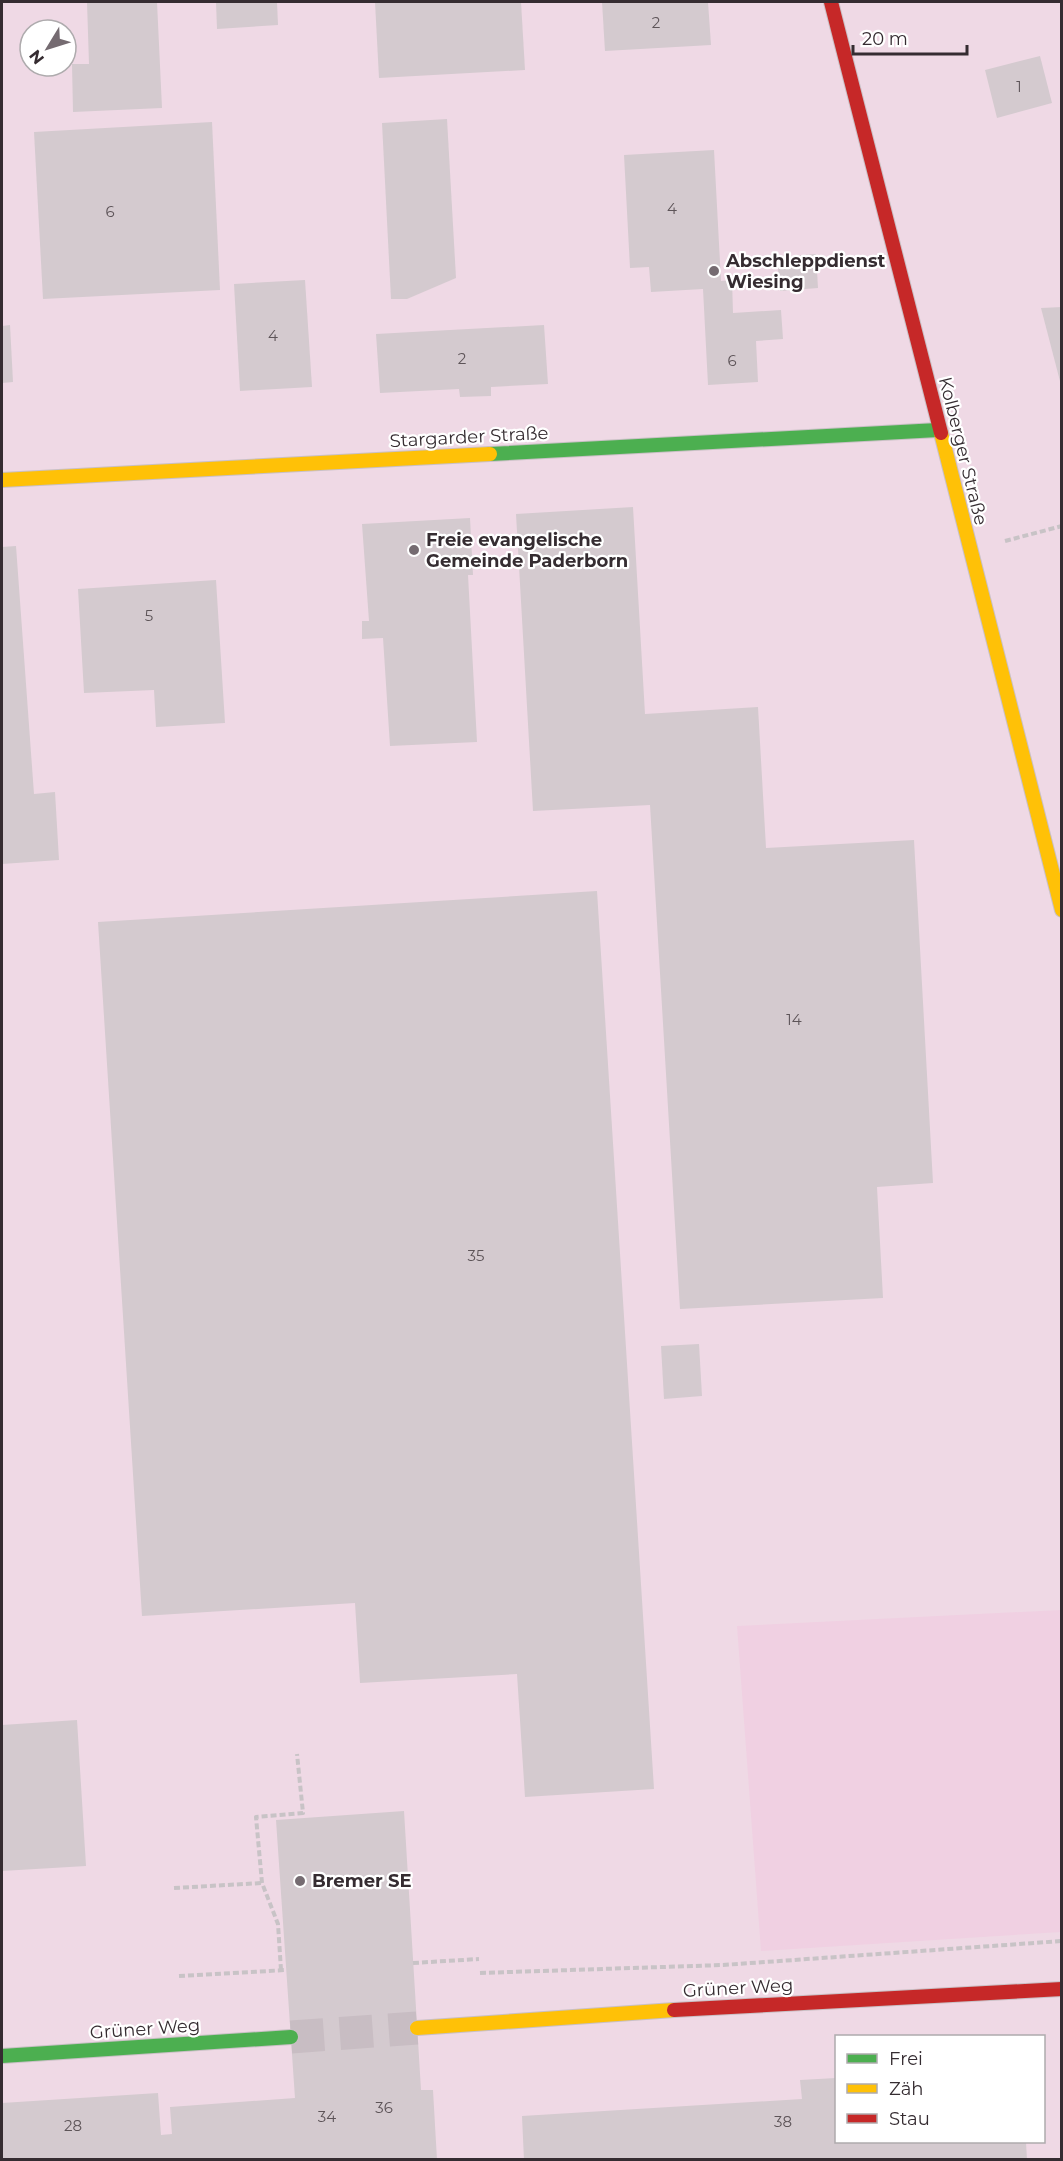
<svg xmlns="http://www.w3.org/2000/svg" width="1063" height="2161" font-family="Montserrat,sans-serif">
<style>
.built{fill:#efd9e5;fill-rule:evenodd}
.green{fill:#f0d0e2}
.building{fill:#d4cacf}
.lines{fill:none;stroke-linecap:round;stroke-linejoin:round}
.secondary-tunnel{stroke:#c8bdc3;stroke-width:33;stroke-dasharray:33 16;stroke-linecap:butt}
.fast-casing{stroke:#c9c0c5;stroke-width:16}
.slow-casing{stroke:#c9c0c5;stroke-width:16}
.jam-casing{stroke:#c9c0c5;stroke-width:16}
.path{stroke:#c8c3c6;stroke-width:4;stroke-dasharray:6 3;stroke-linecap:butt}
.fast{stroke:#4caf50;stroke-width:14}
.slow{stroke:#ffc107;stroke-width:14}
.jam{stroke:#c62828;stroke-width:14}
.poi-dot{fill:#756b71;stroke:#fff;stroke-width:2}
.labels{text-anchor:middle;stroke-width:4.5;stroke-linejoin:round;paint-order:stroke}
.number-label{font-size:15px;fill:#5d5458}
.poi-label{font-size:18px;font-weight:bold;fill:#352c31;stroke:#fff;text-anchor:start}
.street-label{font-size:18px;fill:#352c31;stroke:#fff}
</style>
<rect width="100%" height="100%" fill="#ede1e7"/>
<!-- built -->
<path class="built" d="M2 2H1061V2159H2ZM30 30H66V66H30ZM836 2036H1044V2142H836Z"/>
<!-- green -->
<polygon class="green" points="1061,1610 1061,1932 761,1951 737,1626"/>
<!-- building -->
<g class="building">
<polygon points="87,2 157,2 162,108 73,112 72,64 89,64"/>
<polygon points="216,2 277,2 278,25 217,29"/>
<polygon points="375,2 521,2 525,70 379,78"/>
<polygon points="602,2 708,2 711,45 605,51"/>
<polygon points="1040,56 1052,103 997,118 985,70"/>
<polygon points="447,119 456,278 407,299 391,299 382,123"/>
<polygon points="212,122 220,290 43,299 34,132"/>
<polygon points="714,150 721,281 732,280 733,313 781,310 783,339 756,341 758,382 708,385 703,289 651,292 649,267 630,268 624,155"/>
<polygon points="816,254 818,288 780,291 777,257"/>
<polygon points="305,280 312,387 240,391 234,284"/>
<polygon points="1062,307 1062,385 1061,385 1041,308"/>
<polygon points="10,325 13,382 2,383 2,326"/>
<polygon points="544,325 548,384 491,387 491,396 460,397 459,389 380,393 376,334"/>
<polygon points="633,507 645,714 758,707 766,848 914,840 933,1183 877,1187 883,1298 680,1309 650,805 533,811 516,514"/>
<polygon points="470,518 473,575 468,575 477,742 390,746 383,638 362,639 362,621 369,621 362,524"/>
<polygon points="16,546 34,794 55,792 59,860 2,864 2,547"/>
<polygon points="216,580 225,723 156,727 154,690 84,693 78,589"/>
<polygon points="597,891 654,1789 525,1797 517,1674 360,1683 355,1603 142,1616 98,922"/>
<polygon points="699,1344 702,1396 664,1399 661,1346"/>
<polygon points="77,1720 86,1866 2,1871 2,1725"/>
<polygon points="404,1811 421,2090 433,2090 437,2160 2,2160 2,2103 158,2093 161,2135 172,2134 170,2107 295,2098 276,1820"/>
<polygon points="836,2078 836,2142 1026,2142 1027,2160 524,2160 522,2116 802,2099 800,2080"/>
</g>
<g class="lines">
<!-- secondary-tunnel -->
<polyline class="secondary-tunnel" points="291,2037 417,2028"/>
<!-- fast casing -->
<g class="fast-casing">
<g id="fast">
<polyline points="490,454 938,430"/>
<polyline points="2,2056 291,2037"/>
</g>
</g>
<!-- slow casing -->
<g class="slow-casing">
<g id="slow">
<polyline points="941,433 1062,910"/>
<polyline points="2,480 490,454"/>
<polyline points="417,2028 674,2010"/>
</g>
</g>
<!-- jam casing -->
<g class="jam-casing">
<g id="jam">
<polyline points="831,2 941,433"/>
<polyline points="674,2010 1062,1989"/>
</g>
</g>
<!-- path -->
<g class="path">
<polyline points="1005,541 1062,526"/>
<polyline points="174,1888 262,1883"/>
<polyline points="413,1963 479,1959"/>
<polyline points="281,1970 278,1924 262,1883 256,1817 303,1813 297,1754"/>
<polyline points="480,1973 723,1965 1062,1941"/>
<polyline points="179,1976 286,1970"/>
</g>
<!-- fast -->
<use href="#fast" class="fast"/>
<!-- slow -->
<use href="#slow" class="slow"/>
<!-- jam -->
<use href="#jam" class="jam"/>
</g>
<!-- markers -->
<g class="poi-dot">
<circle cx="714" cy="271" r="6"/>
<circle cx="414" cy="550" r="6"/>
<circle cx="300" cy="1881" r="6"/>
</g>
<g class="labels">
<!-- number labels -->
<g class="number-label">
<text x="656" y="28">2</text>
<text x="1019" y="92">1</text>
<text x="672" y="214">4</text>
<text x="110" y="217">6</text>
<text x="273" y="341">4</text>
<text x="462" y="364">2</text>
<text x="732" y="366">6</text>
<text x="149" y="621">5</text>
<text x="794" y="1025">14</text>
<text x="476" y="1261">35</text>
<text x="384" y="2113">36</text>
<text x="327" y="2122">34</text>
<text x="783" y="2127">38</text>
<text x="73" y="2131">28</text>
</g>
<!-- poi labels -->
<g class="poi-label">
<text x="726" y="267">Abschleppdienst<tspan x="726" dy="21">Wiesing</tspan></text>
<text x="426" y="546">Freie evangelische<tspan x="426" dy="21">Gemeinde Paderborn</tspan></text>
<text x="312" y="1887">Bremer SE</text>
</g>
<!-- street labels -->
<g class="street-label">
<text transform="translate(469 437) rotate(-3)" y="6">Stargarder Straße</text>
<text transform="translate(963 451) rotate(76)" y="6">Kolberger Straße</text>
<text transform="translate(738 1988) rotate(-3)" y="6">Grüner Weg</text>
<text transform="translate(145 2029) rotate(-4)" y="6">Grüner Weg</text>
</g>
</g>
<!-- border -->
<rect width="1063" height="2161" fill="none" stroke="#352c31" stroke-width="6"/>
<!-- legend -->
<rect x="835" y="2035" width="210" height="108" fill="#ffffff" stroke="#aeabad" stroke-width="1.5"/>
<rect x="847" y="2054" width="30" height="9" fill="#4caf50" stroke="#aeabad" stroke-width="1.5"/>
<text x="889" y="2065" font-size="18" fill="#352c31">Frei</text>
<rect x="847" y="2084" width="30" height="9" fill="#ffc107" stroke="#aeabad" stroke-width="1.5"/>
<text x="889" y="2095" font-size="18" fill="#352c31">Zäh</text>
<rect x="847" y="2114" width="30" height="9" fill="#c62828" stroke="#aeabad" stroke-width="1.5"/>
<text x="889" y="2125" font-size="18" fill="#352c31">Stau</text>
<!-- north arrow -->
<g transform="translate(48 48) rotate(232)"><circle r="28" fill="#ffffff" stroke="#aeabad" stroke-width="1.5"/>
<path d="M0-4.5L10 22L0 15L-10 22Z" fill="#756b71"/>
<text y="-9" font-size="16" font-weight="bold" text-anchor="middle" fill="#352c31">N</text>
</g>
<!-- scale -->
<path d="M853 45v9h114v-9" fill="none" stroke="#352c31" stroke-width="3"/>
<text x="862" y="45" font-size="18" fill="#352c31" stroke="#ffffff" stroke-width="4.5" paint-order="stroke">20 m</text>
</svg>
